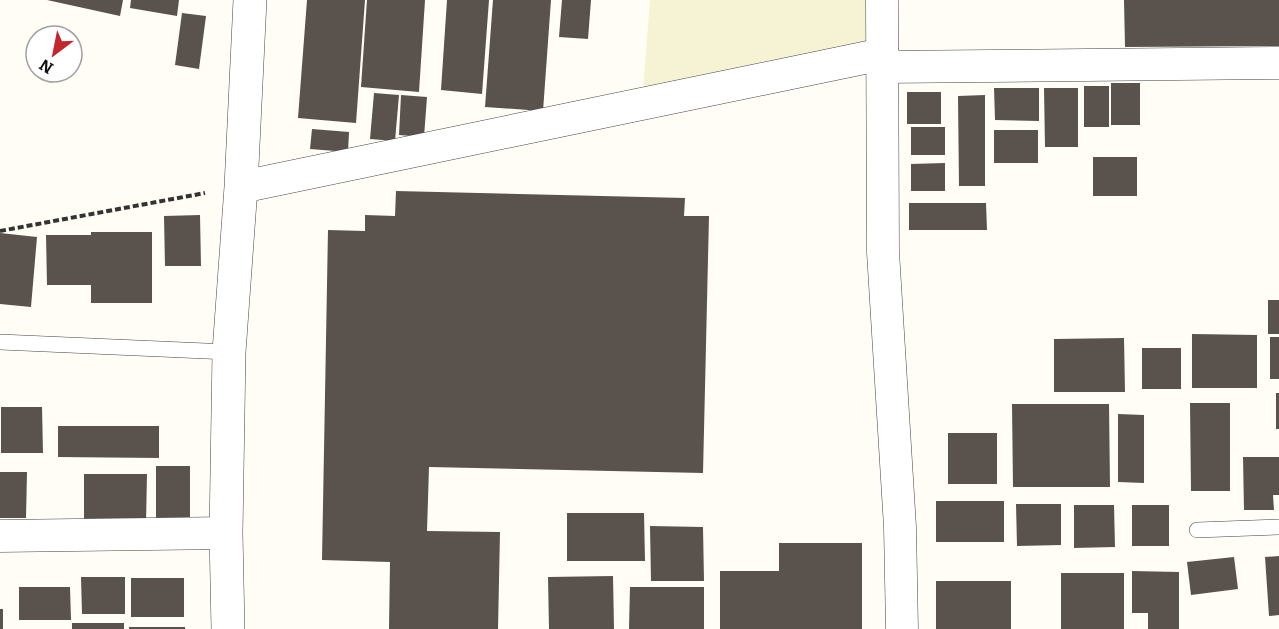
<svg xmlns="http://www.w3.org/2000/svg" width="1279" height="629" font-family="Bitter,serif">
<style>
.farmland{fill:#f6f3d4}
.building{fill:#5a524d}
.lines{fill:none;stroke-linecap:round;stroke-linejoin:round}
.service-casing{stroke:#444;stroke-width:16}
.minor-casing{stroke:#444;stroke-width:33}
.tertiary-casing{stroke:#444;stroke-width:34}
.path{stroke:#333;stroke-width:4;stroke-dasharray:6 3;stroke-linecap:butt}
.service{stroke:#fff;stroke-width:15}
.minor{stroke:#fff;stroke-width:32}
.tertiary{stroke:#fff;stroke-width:33}
</style>
<rect width="100%" height="100%" fill="#fffdf5"/>
<!-- farmland -->
<polygon class="farmland" points="650,0 870,0 868,46 643,90"/>
<!-- building -->
<g class="building">
<polygon points="47,0 123,0 120,16"/>
<polygon points="131,0 179,0 177,16 130,8"/>
<polygon points="307,0 365,0 356,123 298,118"/>
<polygon points="367,0 425,0 419,92 361,87"/>
<polygon points="447,0 489,0 482,94 441,90"/>
<polygon points="493,0 551,0 543,111 485,107"/>
<polygon points="562,0 591,0 588,39 559,37"/>
<polygon points="1124,0 1279,0 1279,46 1125,47"/>
<polygon points="182,13 206,16 199,69 175,65"/>
<rect x="1111" y="83" width="29" height="42"/>
<rect x="1084" y="86" width="25" height="41"/>
<polygon points="994,88 1039,88 1039,121 995,120"/>
<polygon points="1044,88 1078,88 1078,147 1045,147"/>
<rect x="907" y="92" width="34" height="32"/>
<polygon points="374,93 399,95 395,141 370,139"/>
<polygon points="401,95 427,97 424,137 399,135"/>
<polygon points="985,95 985,186 959,186 958,96"/>
<rect x="911" y="127" width="34" height="28"/>
<polygon points="312,129 349,132 348,152 310,149"/>
<rect x="994" y="130" width="44" height="33"/>
<rect x="1093" y="157" width="44" height="39"/>
<polygon points="945,163 945,191 911,191 911,164"/>
<polygon points="396,191 685,198 684,216 709,216 703,473 429,467 427,531 500,532 498,629 389,629 390,562 322,560 328,230 365,231 365,215 395,216"/>
<polygon points="909,203 986,203 987,230 909,230"/>
<polygon points="200,215 201,266 165,266 164,216"/>
<polygon points="91,232 152,232 152,303 91,303 91,285 47,285 46,235 91,235"/>
<polygon points="0,233 37,237 31,307 0,304"/>
<rect x="1268" y="300" width="11" height="34"/>
<polygon points="1192,334 1257,335 1257,388 1192,388"/>
<rect x="1270" y="337" width="9" height="42"/>
<polygon points="1124,338 1125,392 1054,392 1054,339"/>
<rect x="1142" y="348" width="39" height="41"/>
<rect x="1276" y="393" width="3" height="36"/>
<polygon points="1190,403 1230,403 1230,491 1191,491"/>
<polygon points="1012,404 1109,404 1110,487 1013,487"/>
<polygon points="1,407 42,407 43,453 1,453"/>
<polygon points="1118,414 1144,415 1144,483 1118,482"/>
<polygon points="58,426 159,426 159,458 58,457"/>
<rect x="948" y="433" width="49" height="51"/>
<polygon points="1243,457 1279,457 1279,495 1273,495 1274,510 1244,510"/>
<polygon points="156,466 190,466 190,519 156,520"/>
<polygon points="0,472 27,472 26,518 0,518"/>
<polygon points="84,474 147,474 146,524 84,524"/>
<rect x="936" y="501" width="68" height="41"/>
<polygon points="1016,504 1061,504 1061,545 1017,546"/>
<polygon points="1074,505 1114,505 1115,547 1074,548"/>
<rect x="1132" y="505" width="37" height="41"/>
<polygon points="567,513 644,513 645,561 567,561"/>
<polygon points="650,526 703,527 704,581 651,581"/>
<polygon points="779,543 862,543 862,629 720,629 720,571 779,571"/>
<polygon points="1279,556 1279,615 1269,616 1265,557"/>
<polygon points="1234,557 1238,589 1191,595 1187,562"/>
<polygon points="1132,571 1179,572 1179,629 1148,629 1148,613 1132,613"/>
<rect x="1061" y="573" width="63" height="56"/>
<polygon points="613,576 614,629 549,629 548,577"/>
<polygon points="81,577 125,577 125,614 82,614"/>
<rect x="131" y="578" width="53" height="39"/>
<rect x="936" y="581" width="75" height="48"/>
<polygon points="19,587 70,587 71,620 19,620"/>
<polygon points="630,587 704,587 704,629 629,629"/>
<rect x="0" y="609" width="3" height="20"/>
<rect x="72" y="623" width="52" height="6"/>
<rect x="129" y="627" width="56" height="2"/>
</g>
<g class="lines">
<!-- service casing -->
<g class="service-casing">
<g id="service">
<polyline points="0,342 229,352"/>
<polyline points="1197,530 1279,527"/>
</g>
</g>
<!-- minor casing -->
<g class="minor-casing">
<g id="minor">
<polyline points="882,0 883,252 900,527 902,629"/>
<polyline points="883,67 1279,63"/>
<polyline points="241,187 883,54"/>
<polyline points="0,536 226,533"/>
</g>
</g>
<!-- tertiary casing -->
<g class="tertiary-casing">
<polyline id="tertiary" points="228,629 226,533 229,352 241,187 250,0"/>
</g>
<!-- path -->
<polyline class="path" points="0,231 205,193"/>
<!-- service -->
<use href="#service" class="service"/>
<!-- minor -->
<use href="#minor" class="minor"/>
<!-- tertiary -->
<use href="#tertiary" class="tertiary"/>
</g>
<!-- north arrow -->
<g transform="translate(54 54) rotate(212)"><circle r="28" fill="#ffffff" stroke="#a0a0a0" stroke-width="1.5"/>
<path d="M0-4.5L10 22L0 15L-10 22Z" fill="#c4262e"/>
<text y="-9" font-size="16" font-weight="bold" text-anchor="middle" fill="#111111">N</text>
</g>
</svg>
